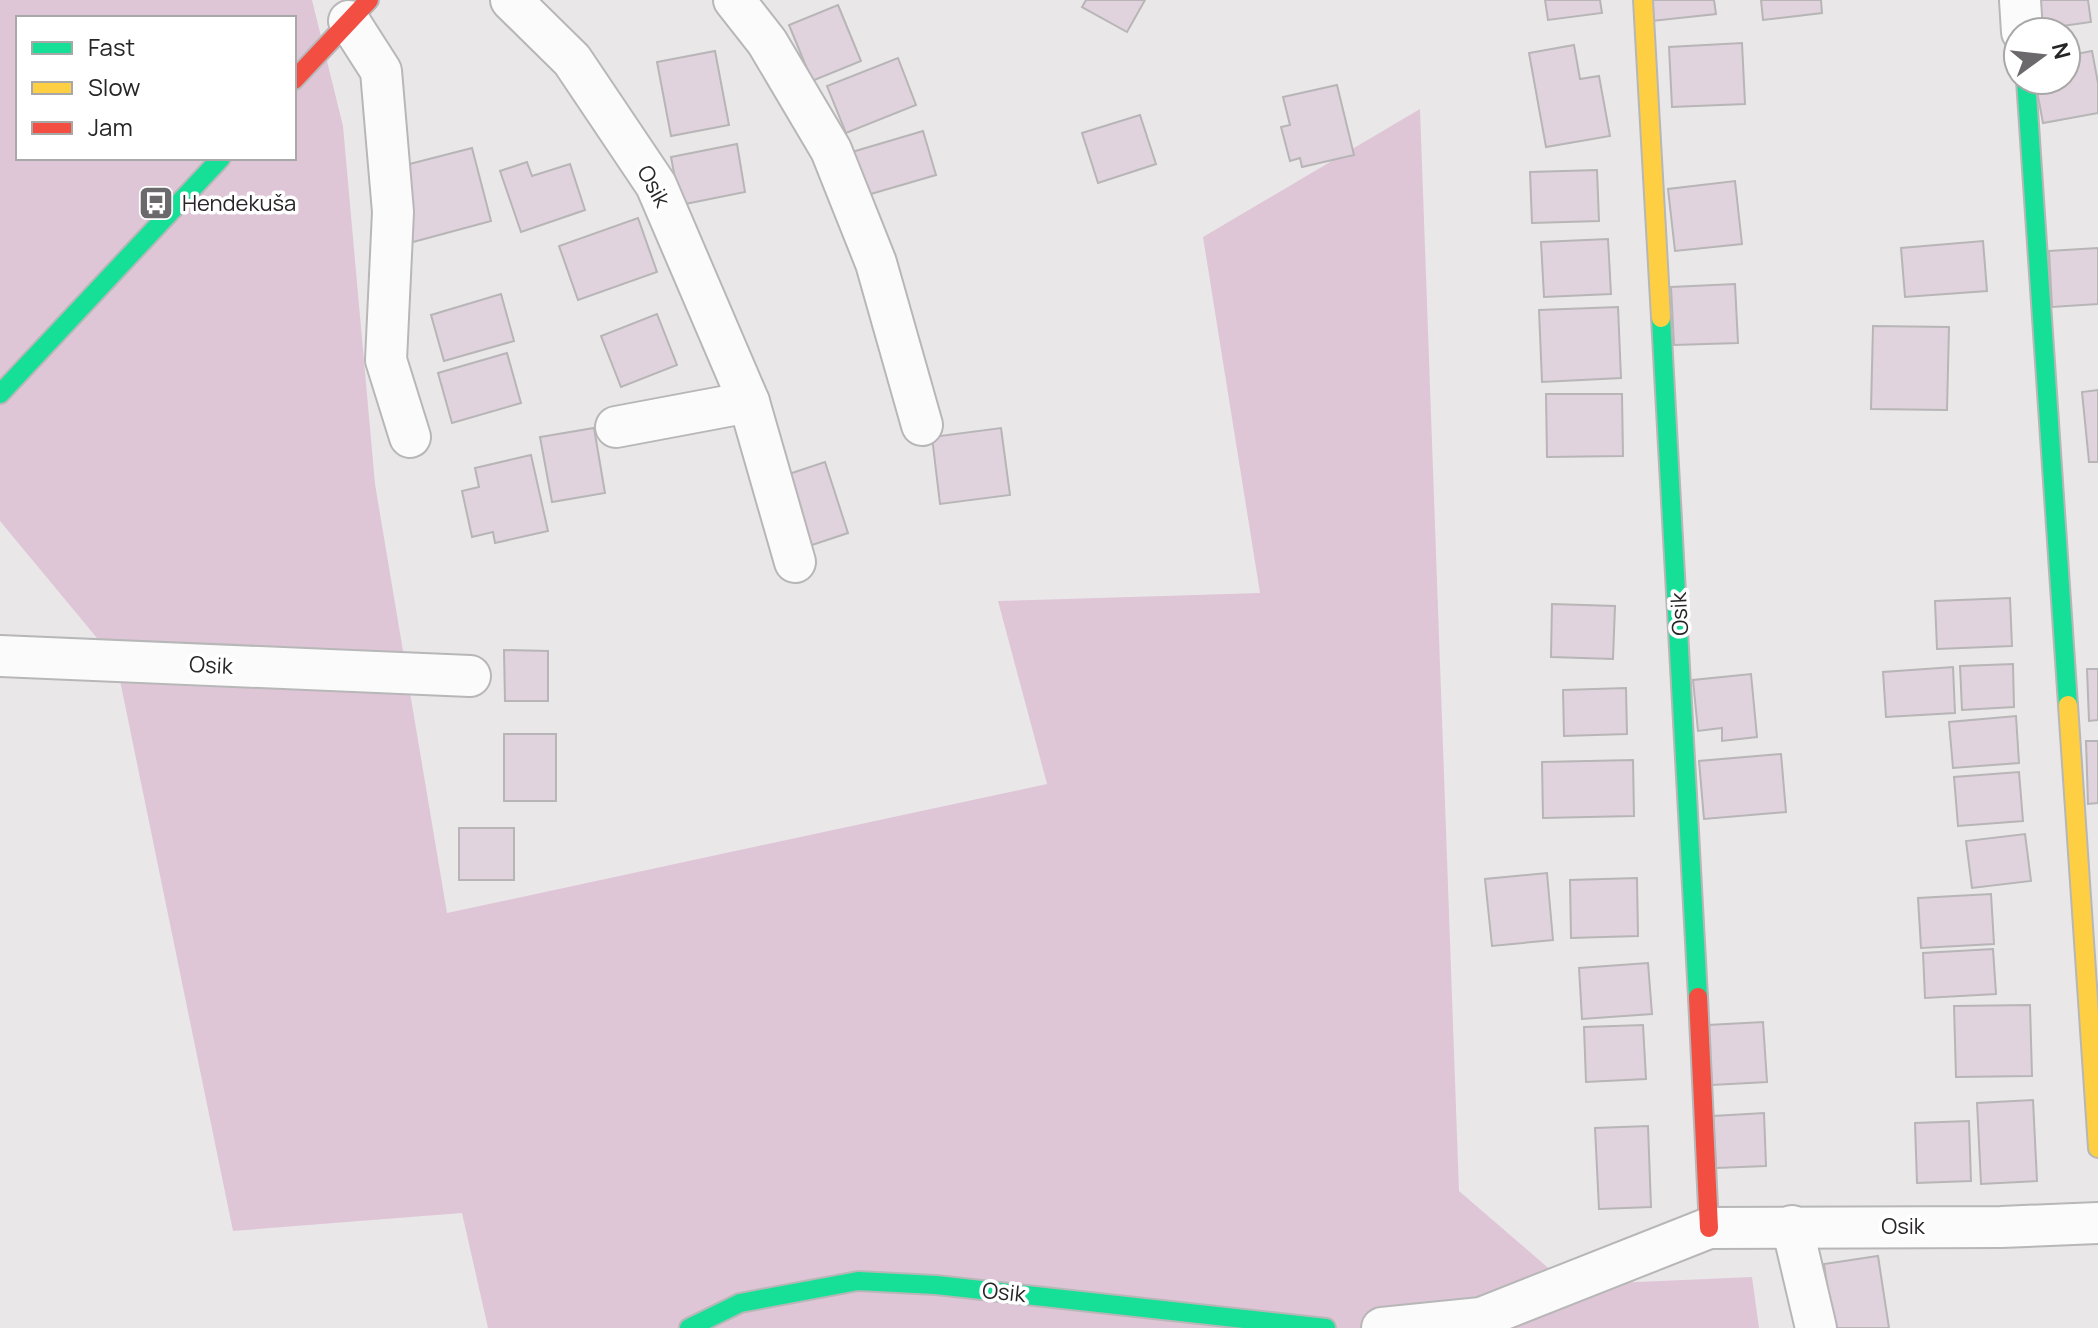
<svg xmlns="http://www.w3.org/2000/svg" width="2098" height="1328" font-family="Manrope,sans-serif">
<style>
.green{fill:#dec6d7;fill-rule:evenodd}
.building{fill:#e0d3dd;stroke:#b7b5b6;stroke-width:2}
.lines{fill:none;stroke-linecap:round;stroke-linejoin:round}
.street-casing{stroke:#b8b7b8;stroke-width:44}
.fast-casing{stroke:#b8b7b8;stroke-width:22}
.slow-casing{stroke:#b8b7b8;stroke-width:22}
.jam-casing{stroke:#b8b7b8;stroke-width:22}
.street{stroke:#fcfbfc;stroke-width:40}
.fast{stroke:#16e098;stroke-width:18}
.slow{stroke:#ffcf43;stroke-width:18}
.jam{stroke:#f24e42;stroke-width:18}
.labels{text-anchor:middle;stroke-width:7;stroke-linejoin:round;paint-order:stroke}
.street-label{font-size:22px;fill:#272527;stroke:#fff}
.poi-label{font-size:22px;fill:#272527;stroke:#fff;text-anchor:start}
</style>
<rect width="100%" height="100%" fill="#eae7e9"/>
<!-- green -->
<path class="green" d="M0 0H312L343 126 375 484 447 913 1047 784 998 601 1260 593 1203 237 1420 109 1459 1191 1568 1285 1752 1277 1759 1328H488L462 1213 233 1231 116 661 0 521ZM18 18H294V158H18Z"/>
<!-- building -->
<g class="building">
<polygon points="1086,0 1145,0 1127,32 1082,7"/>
<polygon points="1545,0 1600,0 1602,13 1548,20"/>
<polygon points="1650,0 1714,0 1716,14 1652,21"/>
<polygon points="1761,0 1821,0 1822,13 1763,20"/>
<polygon points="2030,0 2088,0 2091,22 2034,30"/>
<polygon points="838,5 861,61 812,81 789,25"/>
<polygon points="1742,43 1745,104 1672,107 1669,47"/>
<polygon points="1574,45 1580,79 1599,76 1610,136 1546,147 1529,53"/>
<polygon points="715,51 729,125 671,136 657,62"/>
<polygon points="2092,51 2098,83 2098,113 2043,123 2035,80 2066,80 2066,56"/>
<polygon points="898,58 916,105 846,133 827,86"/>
<polygon points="1337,85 1354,155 1302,167 1300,158 1290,161 1281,127 1290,125 1283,97"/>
<polygon points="1140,115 1156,164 1098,183 1082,133"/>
<polygon points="923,131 936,175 864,196 852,152"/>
<polygon points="737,144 745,192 680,205 671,157"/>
<polygon points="472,148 491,221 413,242 394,168"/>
<polygon points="527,162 532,176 570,164 585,210 521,232 500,171"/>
<polygon points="1597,170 1599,221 1532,223 1530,172"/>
<polygon points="1735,181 1742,244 1675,251 1668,189"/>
<polygon points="638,218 657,272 578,300 559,246"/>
<polygon points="1608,239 1611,294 1544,297 1541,242"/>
<polygon points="1983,241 1987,291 1905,297 1901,248"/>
<polygon points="2098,248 2098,304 2052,307 2049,251"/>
<polygon points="1735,284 1738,343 1674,345 1671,287"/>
<polygon points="501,294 514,341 444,361 431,315"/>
<polygon points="1618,307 1621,378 1542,382 1539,310"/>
<polygon points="657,314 677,365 621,387 601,336"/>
<polygon points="1873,326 1949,327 1947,410 1871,409"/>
<polygon points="507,353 521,403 452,423 438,373"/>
<polygon points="2098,390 2098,462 2089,462 2082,392"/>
<polygon points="1546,394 1622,394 1623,456 1547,457"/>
<polygon points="594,428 605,493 552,502 540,437"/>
<polygon points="1001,428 1010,495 940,504 932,437"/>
<polygon points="531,455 548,531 495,543 493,532 472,537 462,491 479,487 475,468"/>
<polygon points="825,462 848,533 803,548 780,477"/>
<polygon points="2010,598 2012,646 1937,649 1935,601"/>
<polygon points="1552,604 1615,606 1613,659 1551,657"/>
<polygon points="504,650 548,651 548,701 505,701"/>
<polygon points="2013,664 2014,707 1962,710 1960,666"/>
<polygon points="1953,667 1955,713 1886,717 1883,672"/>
<polygon points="2087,669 2098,669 2098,720 2089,721"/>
<polygon points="1751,674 1757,737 1722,741 1722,728 1698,731 1693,680"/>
<polygon points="1626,688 1627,734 1564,736 1563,690"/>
<polygon points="2016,716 2019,763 1953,768 1949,722"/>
<rect x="504" y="734" width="52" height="67"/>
<polygon points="2086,741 2098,741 2098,803 2088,804"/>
<polygon points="1781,754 1786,812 1704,819 1699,761"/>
<polygon points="1633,760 1634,816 1543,818 1542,762"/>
<polygon points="2019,772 2023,821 1958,826 1954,777"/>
<rect x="459" y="828" width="55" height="52"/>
<polygon points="2025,834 2031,881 1972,888 1966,841"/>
<polygon points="1547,873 1553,940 1492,946 1485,879"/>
<polygon points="1637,878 1638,936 1571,938 1570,880"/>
<polygon points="1991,894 1994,944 1921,948 1918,898"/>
<polygon points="1993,949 1996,994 1925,998 1923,953"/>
<polygon points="1648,963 1652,1014 1582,1019 1579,968"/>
<polygon points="2030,1005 2032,1076 1956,1077 1954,1006"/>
<polygon points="1763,1022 1767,1082 1712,1085 1708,1025"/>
<polygon points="1643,1025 1646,1079 1586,1082 1584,1027"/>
<polygon points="2033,1100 2037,1181 1981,1184 1977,1103"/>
<polygon points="1764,1113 1766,1166 1716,1168 1713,1116"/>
<polygon points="1969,1121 1971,1181 1917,1183 1915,1123"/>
<polygon points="1648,1126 1651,1207 1599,1209 1595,1128"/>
<polygon points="1878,1256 1889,1328 1833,1328 1824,1264"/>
</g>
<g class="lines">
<!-- street casing -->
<g class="street-casing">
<g id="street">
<polyline points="511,0 572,60 656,185 749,402 795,562"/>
<polyline points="734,0 767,42 831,150 876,263 922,425"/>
<polyline points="2020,0 2022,32"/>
<polyline points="349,21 381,71 393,212 386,360 410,437"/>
<polyline points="616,427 749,402"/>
<polyline points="0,656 470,676"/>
<polyline points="1792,1226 1816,1328"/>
<polyline points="1382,1328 1481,1318 1709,1228 2001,1227 2098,1223"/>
</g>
</g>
<!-- fast casing -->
<g class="fast-casing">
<g id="fast">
<polyline points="2026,80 2068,705"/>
<polyline points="1661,318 1698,997"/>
<polyline points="0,394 221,158"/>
<polyline points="689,1328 740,1303 858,1281 936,1285 1326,1328"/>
</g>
</g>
<!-- slow casing -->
<g class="slow-casing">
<g id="slow">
<polyline points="1643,0 1661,318"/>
<polyline points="2068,705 2098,1148"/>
</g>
</g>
<!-- jam casing -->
<g class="jam-casing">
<g id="jam">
<polyline points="294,80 369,0"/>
<polyline points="1698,997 1709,1228"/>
</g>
</g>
<!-- street -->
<use href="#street" class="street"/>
<!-- fast -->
<use href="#fast" class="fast"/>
<!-- slow -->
<use href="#slow" class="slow"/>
<!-- jam -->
<use href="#jam" class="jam"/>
</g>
<!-- icons -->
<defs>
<g id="bus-square" transform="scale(1.8)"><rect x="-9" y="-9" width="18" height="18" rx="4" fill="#6b696b" stroke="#fff"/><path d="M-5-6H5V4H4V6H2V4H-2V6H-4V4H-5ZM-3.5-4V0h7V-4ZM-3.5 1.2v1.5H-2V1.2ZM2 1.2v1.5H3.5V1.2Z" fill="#fff"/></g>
</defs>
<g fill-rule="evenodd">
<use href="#bus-square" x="156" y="203"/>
</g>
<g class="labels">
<!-- street labels -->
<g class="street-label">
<text transform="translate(654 186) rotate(61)" y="8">Osik</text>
<text transform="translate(1679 614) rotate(-93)" y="8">Osik</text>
<text transform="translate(211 665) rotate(3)" y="8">Osik</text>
<text x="1903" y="1234">Osik</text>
<text transform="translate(1004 1292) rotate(6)" y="8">Osik</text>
</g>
<!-- poi labels -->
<g class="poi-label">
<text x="182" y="211">Hendekuša</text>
</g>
</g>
<!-- legend -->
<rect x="16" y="16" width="280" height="144" fill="#ffffff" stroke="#a9a8a9" stroke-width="2"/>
<rect x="32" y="42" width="40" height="12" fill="#16e098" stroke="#a9a8a9" stroke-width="2"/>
<text x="88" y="56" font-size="24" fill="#272527">Fast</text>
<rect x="32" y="82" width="40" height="12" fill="#ffcf43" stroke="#a9a8a9" stroke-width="2"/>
<text x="88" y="96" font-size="24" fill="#272527">Slow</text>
<rect x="32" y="122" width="40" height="12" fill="#f24e42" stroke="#a9a8a9" stroke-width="2"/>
<text x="88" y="136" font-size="24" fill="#272527">Jam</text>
<!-- north arrow -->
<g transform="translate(2042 56) rotate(75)"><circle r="38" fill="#ffffff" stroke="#a9a8a9" stroke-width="2"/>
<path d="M0-6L14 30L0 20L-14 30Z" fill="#6b696b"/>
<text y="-12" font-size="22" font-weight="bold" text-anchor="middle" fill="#272527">N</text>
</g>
</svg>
